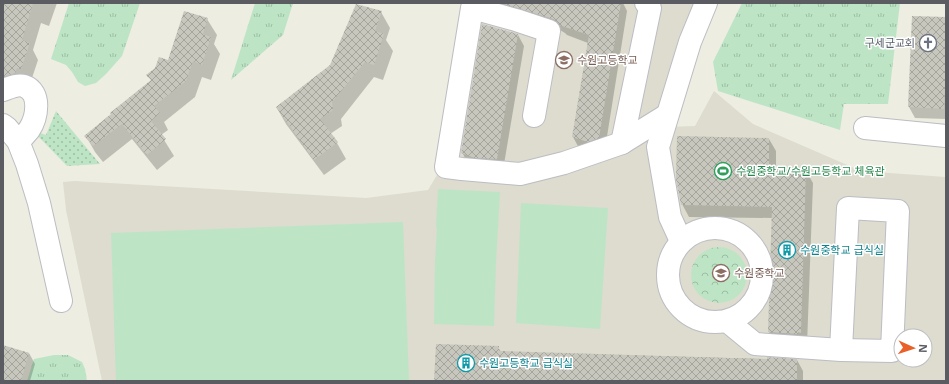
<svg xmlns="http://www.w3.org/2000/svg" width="949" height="384" font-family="'Noto Sans','Noto Sans KR',sans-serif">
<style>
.education{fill:#dddccf;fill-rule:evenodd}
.grass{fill:url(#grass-dots)}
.forest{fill:url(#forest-crowns)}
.park{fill:url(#park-tufts)}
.pitch{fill:#bde5c5}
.shadow{fill:#0003}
.building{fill:url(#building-cross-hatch)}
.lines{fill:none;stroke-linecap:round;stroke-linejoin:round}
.minor-casing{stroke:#bcbdc3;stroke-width:24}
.minor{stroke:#fff;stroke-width:22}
.labels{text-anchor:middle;stroke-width:3;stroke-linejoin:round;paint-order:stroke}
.worship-label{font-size:11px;fill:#5b616d;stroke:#fff;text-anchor:end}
.education-label{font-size:11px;fill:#785e54;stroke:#fff;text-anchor:start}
.leisure-label{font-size:11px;fill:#27864d;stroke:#fff;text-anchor:start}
.culture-label{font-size:11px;fill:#0d838f;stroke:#fff;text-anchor:start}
</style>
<defs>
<pattern id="grass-dots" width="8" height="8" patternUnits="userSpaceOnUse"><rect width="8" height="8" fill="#bde5c5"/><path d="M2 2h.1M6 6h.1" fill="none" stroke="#9dbda3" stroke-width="1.8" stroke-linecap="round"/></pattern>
<pattern id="forest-crowns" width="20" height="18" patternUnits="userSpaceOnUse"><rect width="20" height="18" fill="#bde5c5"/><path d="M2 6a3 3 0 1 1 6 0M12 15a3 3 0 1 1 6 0" fill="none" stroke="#9dbda3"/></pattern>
<pattern id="park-tufts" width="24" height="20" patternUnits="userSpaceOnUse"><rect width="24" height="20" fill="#bde5c5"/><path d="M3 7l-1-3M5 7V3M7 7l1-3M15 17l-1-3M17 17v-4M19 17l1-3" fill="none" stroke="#9dbda3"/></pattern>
<pattern id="building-cross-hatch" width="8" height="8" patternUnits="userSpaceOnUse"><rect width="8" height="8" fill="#c8c7be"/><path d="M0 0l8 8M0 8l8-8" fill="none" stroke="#a5a59e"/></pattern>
</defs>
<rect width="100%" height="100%" fill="#edede1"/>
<!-- education -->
<path class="education" d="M468 3H695L667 127 695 126 714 91 753 124 861 171 946 177V381H102L66 210 63 182 75 181 366 198 428 190 437 175ZM901 336H925V360H901Z"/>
<!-- grass -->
<polygon class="grass" points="56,111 100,164 67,166 32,130 46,135"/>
<!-- forest -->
<circle class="forest" cx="719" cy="275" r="28"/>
<!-- park -->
<g class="park">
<polygon points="69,3 140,3 122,56 106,74 96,83 85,86 78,82 72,72 66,65 51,59"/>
<polygon points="255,3 293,3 283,35 231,80"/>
<polygon points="742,3 900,3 888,104 844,104 840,130 718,91 713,62"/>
<polygon points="54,355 68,355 82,362 85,369 87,381 27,381 34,359"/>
</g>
<!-- pitch -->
<g class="pitch">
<polygon points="438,189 500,192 496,263 494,326 434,324 435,261 437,228 436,227"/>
<polygon points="521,203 608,208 600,329 516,323"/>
<polygon points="403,222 409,381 116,381 111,233"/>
</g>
<!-- shadow -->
<g class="shadow">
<polygon points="5,3 57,3 49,26 41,23 33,50 38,60 30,84 3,94 3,5"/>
<polygon points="481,3 623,3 627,11 605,149 579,148 573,137 588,43 567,35 565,33 560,30"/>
<polygon points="381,12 390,28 386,40 393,51 383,80 374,77 341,119 342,126 330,134 337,143 346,159 324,175 286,124 277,108 331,65"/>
<polygon points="946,18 946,119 915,118 909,107"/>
<polygon points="207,19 217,35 214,44 220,54 211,80 202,77 195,97 164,122 168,130 161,135 174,156 157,170 132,139 103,162 95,152 86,136 152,81 148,75 169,61"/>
<polygon points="518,35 524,46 503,170 468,164 462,152"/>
<polygon points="769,139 776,151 776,169 806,171 813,183 807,345 776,344 769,332 773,218 689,217 682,204"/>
<polygon points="3,346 29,353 35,364 30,381 3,381"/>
<polygon points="498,347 501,352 797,360 803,371 803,381 435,381"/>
</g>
<!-- building -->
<g class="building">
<polygon points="3,3 33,3 22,40 30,43 21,69 17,68 15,73 3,77"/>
<polygon points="501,3 621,3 599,138 588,142 572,137 589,35 559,25 558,22 553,19"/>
<polygon points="356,4 382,11 375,31 384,34 374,65 365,62 332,102 333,110 320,119 338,142 314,160 276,107 330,65"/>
<polygon points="184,11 208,18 203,34 211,37 202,65 193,61 186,81 154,106 160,113 151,121 166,139 147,155 122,124 93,146 84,136 111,114 110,113 151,80 146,75 155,68 159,57 168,60"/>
<polygon points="912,16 946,17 946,68 944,109 908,107"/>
<polygon points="482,24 518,34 497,159 475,158 461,153"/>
<polygon points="677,136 769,138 769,168 806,170 801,333 798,332 798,334 768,332 772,207 681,205 676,179"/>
<polygon points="436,344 499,346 499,351 767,359 767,357 797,359 797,381 434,381"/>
<polygon points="3,345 29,353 21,381 3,381"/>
</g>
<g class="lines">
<!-- minor casing -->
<g class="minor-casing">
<g id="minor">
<polyline points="646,3 650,8 622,143 667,115"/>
<path d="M3 90C9 88 18 84 24 86 42 92 37 118 29 130 26 134 22 138 18 141"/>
<polyline points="534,116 549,31 516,20 472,8 446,167 462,169 520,174 564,163 622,143"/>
<polyline points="3,125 7,128 18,141 27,164 39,203 61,301"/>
<polyline points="865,128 946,136"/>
<circle cx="715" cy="275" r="47"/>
<polyline points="681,241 670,217 658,147 690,42 706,3"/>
<polyline points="727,321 755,344 841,350 892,351 898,211 848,208 841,350"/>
</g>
</g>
<!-- minor -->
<use href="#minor" class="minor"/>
</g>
<!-- icons -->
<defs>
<g id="church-ring" transform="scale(0.9)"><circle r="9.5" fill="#fff" stroke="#6b7280" stroke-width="1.5"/><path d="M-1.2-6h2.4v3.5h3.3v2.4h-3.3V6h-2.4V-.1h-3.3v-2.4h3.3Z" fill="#6b7280"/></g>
<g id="school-ring" transform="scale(0.9)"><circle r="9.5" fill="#fff" stroke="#8d6e63" stroke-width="1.5"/><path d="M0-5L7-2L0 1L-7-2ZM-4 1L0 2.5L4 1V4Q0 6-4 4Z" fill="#8d6e63"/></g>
<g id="stadium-ring" transform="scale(0.9)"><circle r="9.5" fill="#fff" stroke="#2e9e5b" stroke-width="1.5"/><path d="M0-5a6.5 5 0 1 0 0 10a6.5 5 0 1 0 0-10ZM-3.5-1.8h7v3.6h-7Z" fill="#2e9e5b"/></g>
<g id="building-ring" transform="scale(0.9)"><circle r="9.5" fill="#fff" stroke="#0f9aa8" stroke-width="1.5"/><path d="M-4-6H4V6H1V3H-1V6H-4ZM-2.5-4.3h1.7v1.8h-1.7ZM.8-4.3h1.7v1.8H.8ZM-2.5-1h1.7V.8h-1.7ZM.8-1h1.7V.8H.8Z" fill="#0f9aa8"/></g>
</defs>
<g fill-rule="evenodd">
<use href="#church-ring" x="928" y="43"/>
<use href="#school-ring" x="564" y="60"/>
<use href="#stadium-ring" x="723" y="171"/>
<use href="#building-ring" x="787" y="250"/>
<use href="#school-ring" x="721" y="273"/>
<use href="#building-ring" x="466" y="363"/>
</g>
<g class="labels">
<!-- worship labels -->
<g class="worship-label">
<text x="915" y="47">구세군교회</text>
</g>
<!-- education labels -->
<g class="education-label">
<text x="577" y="64">수원고등학교</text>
<text x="734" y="277">수원중학교</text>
</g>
<!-- leisure labels -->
<g class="leisure-label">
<text x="736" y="175">수원중학교/수원고등학교 체육관</text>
</g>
<!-- culture labels -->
<g class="culture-label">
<text x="800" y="254">수원중학교 급식실</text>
<text x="479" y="367">수원고등학교 급식실</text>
</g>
</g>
<!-- border -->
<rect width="949" height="384" fill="none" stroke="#5a5c62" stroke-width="8"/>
<!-- north arrow -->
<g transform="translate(913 348) rotate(93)"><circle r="19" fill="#ffffff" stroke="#bdbec0"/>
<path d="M0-3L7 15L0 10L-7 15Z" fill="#ea6029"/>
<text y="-6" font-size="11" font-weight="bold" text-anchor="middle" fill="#5a5c62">N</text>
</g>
</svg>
